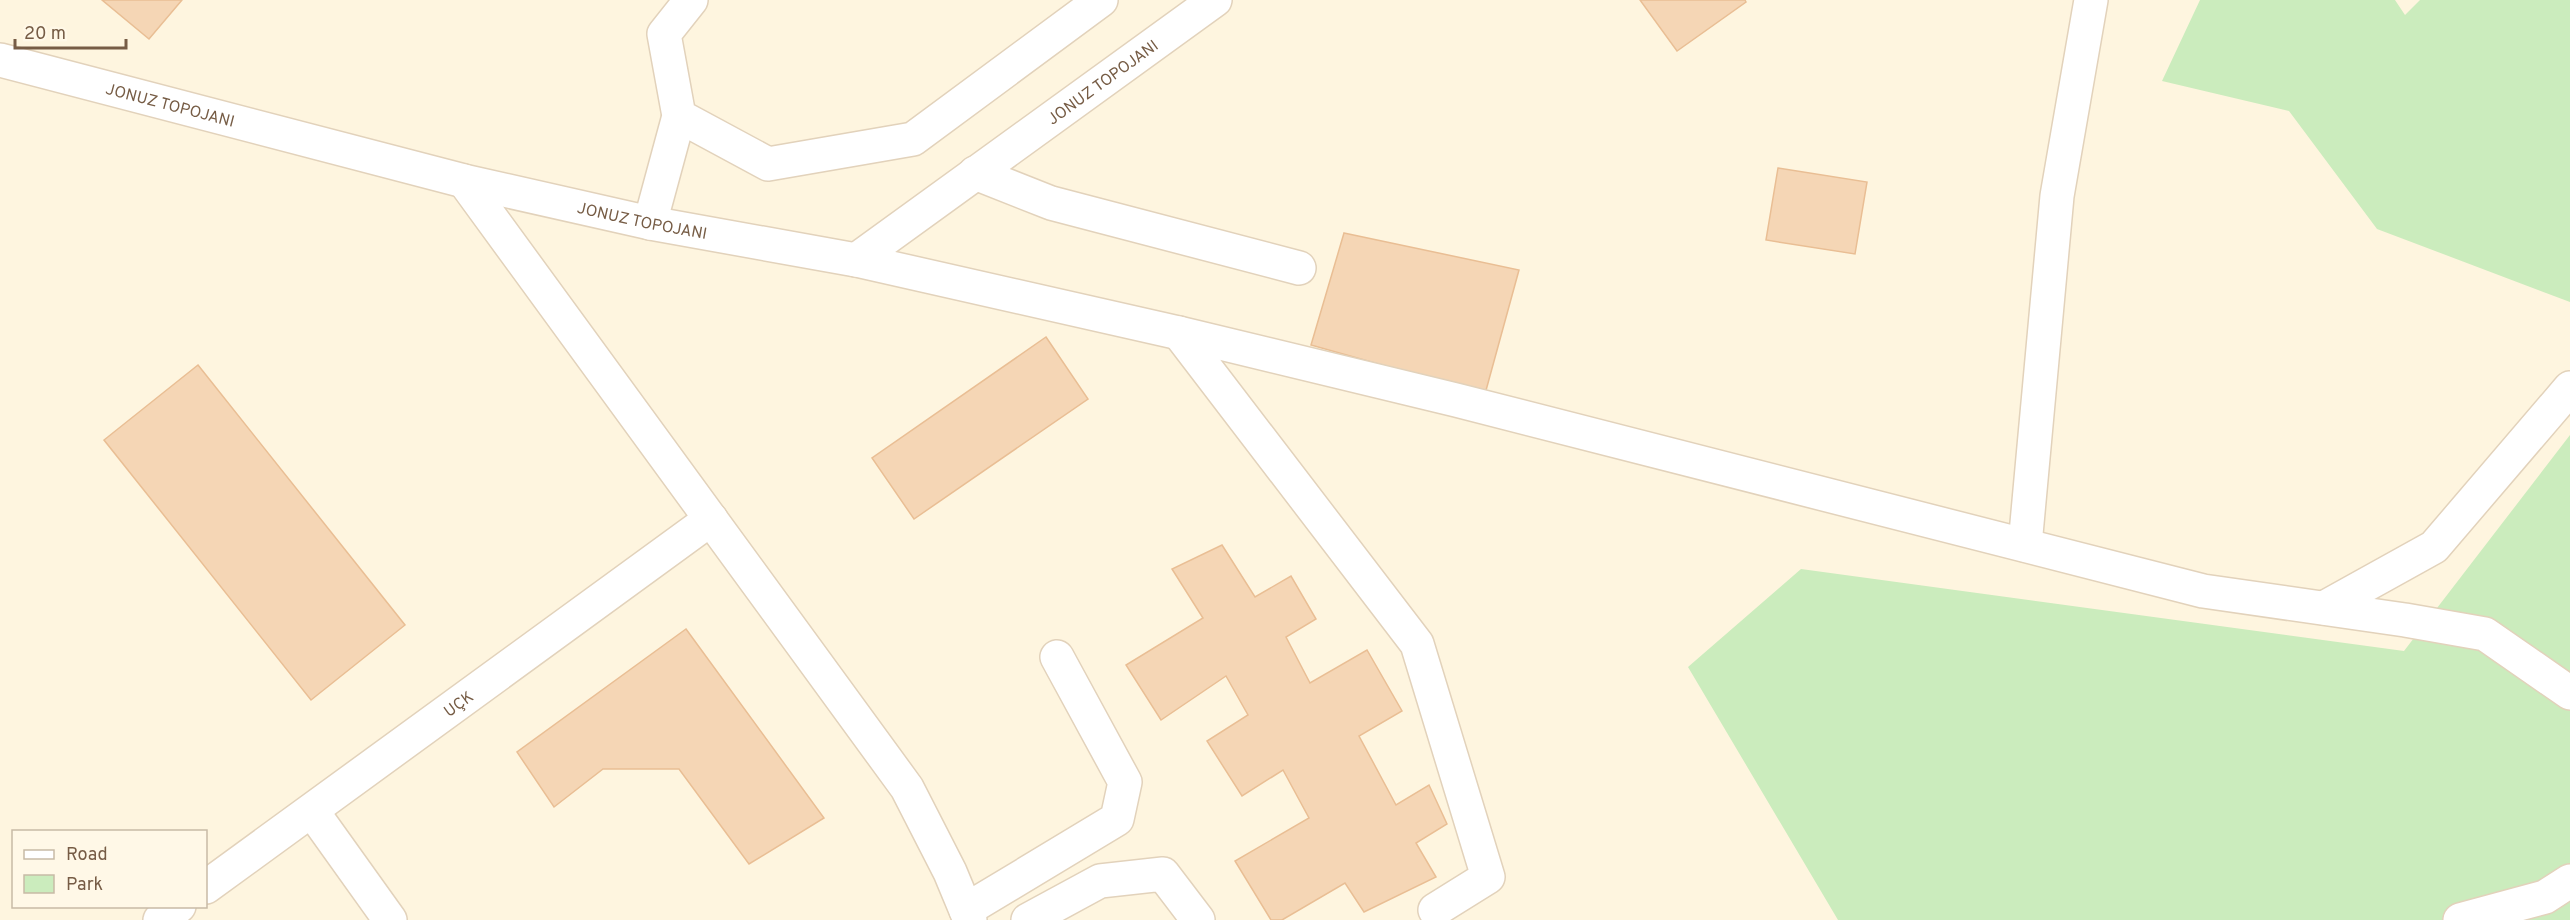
<svg xmlns="http://www.w3.org/2000/svg" width="2570" height="920" font-family="Overpass,sans-serif">
<style>
.green{fill:#cbecbd}
.building{fill:#f5d6b5;stroke:#e9be94;stroke-width:1.5}
.lines{fill:none;stroke-linecap:round;stroke-linejoin:round}
.minor-casing{stroke:#e2d2bb;stroke-width:36}
.minor{stroke:#fff;stroke-width:33}
.labels{text-anchor:middle;stroke-width:4.5;stroke-linejoin:round;paint-order:stroke}
.street-label{font-size:16px;fill:#765c45;stroke:#fff8e7}
</style>
<rect width="100%" height="100%" fill="#fef5df"/>
<!-- green -->
<g class="green">
<polygon points="2200,0 2395,0 2405,15 2420,0 2570,0 2570,302 2377,229 2289,111 2162,81"/>
<polygon points="2570,435 2570,920 1838,920 1688,667 1801,569 2404,651"/>
</g>
<!-- building -->
<g class="building">
<polygon points="102,0 182,0 149,39"/>
<polygon points="1640,0 1745,0 1746,2 1677,51"/>
<polygon points="1778,168 1867,182 1855,254 1766,240"/>
<polygon points="1344,233 1519,270 1485,394 1311,345"/>
<polygon points="1046,337 1088,399 914,519 872,458"/>
<polygon points="198,365 405,625 311,700 104,440"/>
<polygon points="1222,545 1255,597 1291,576 1316,619 1286,637 1310,683 1367,650 1402,711 1359,736 1396,805 1429,785 1447,824 1416,843 1436,877 1364,912 1345,883 1282,920 1271,920 1235,861 1309,818 1283,770 1242,796 1207,741 1248,715 1226,676 1161,720 1126,665 1203,618 1172,569"/>
<polygon points="686,629 824,818 749,864 679,769 603,769 554,807 517,752"/>
</g>
<g class="lines">
<!-- minor casing -->
<g class="minor-casing">
<g id="minor">
<polyline points="691,0 664,34 679,116 768,164 913,139 1101,0"/>
<path id="s1" d="M0 60 464 181 650 223 856 260 1179 333 1456 400 2203 591 2405 620 2485 634 2570 693"/>
<polyline points="975,173 1051,203 1299,268"/>
<polyline points="464,181 907,788 950,872 970,920"/>
<polyline points="650,223 679,116"/>
<path id="s2" d="M856 260 1215 0"/>
<polyline points="1179,333 1417,644 1488,877 1435,910"/>
<polyline points="2025,545 2057,196 2091,0"/>
<polyline points="2324,608 2434,547 2570,388"/>
<polyline points="312,811 390,920"/>
<path id="s3" d="M206 887 711 519"/>
<polyline points="966,910 1117,819 1125,782 1057,657"/>
<polyline points="160,920 179,906"/>
<polyline points="1028,920 1100,881 1163,874 1198,920"/>
<polyline points="2460,920 2545,897 2570,881"/>
</g>
</g>
<!-- minor -->
<use href="#minor" class="minor"/>
</g>
<g class="labels">
<!-- street labels -->
<g class="street-label">
<text dy="6" stroke="none"><textPath href="#s2" startOffset="304">JONUZ TOPOJANI</textPath></text>
<text dy="6" stroke="none"><textPath href="#s1" startOffset="176">JONUZ TOPOJANI</textPath></text>
<text dy="6" stroke="none"><textPath href="#s1" startOffset="662">JONUZ TOPOJANI</textPath></text>
<text dy="6" stroke="none"><textPath href="#s3" startOffset="312">UÇK</textPath></text>
</g>
</g>
<!-- legend -->
<rect x="12" y="830" width="195" height="78" fill="#fff8e7" stroke="#c8baa6" stroke-width="1.5"/>
<rect x="24" y="850" width="30" height="9" fill="#ffffff" stroke="#c8baa6" stroke-width="1.5"/>
<text x="66" y="860" font-size="18" fill="#765c45">Road</text>
<rect x="24" y="875" width="30" height="18" fill="#cbecbd" stroke="#c8baa6" stroke-width="1.5"/>
<text x="66" y="890" font-size="18" fill="#765c45">Park</text>
<!-- scale -->
<path d="M15 39v9h111v-9" fill="none" stroke="#765c45" stroke-width="3"/>
<text x="24" y="39" font-size="18" fill="#765c45" stroke="#fff8e7" stroke-width="4.5" paint-order="stroke">20 m</text>
</svg>
